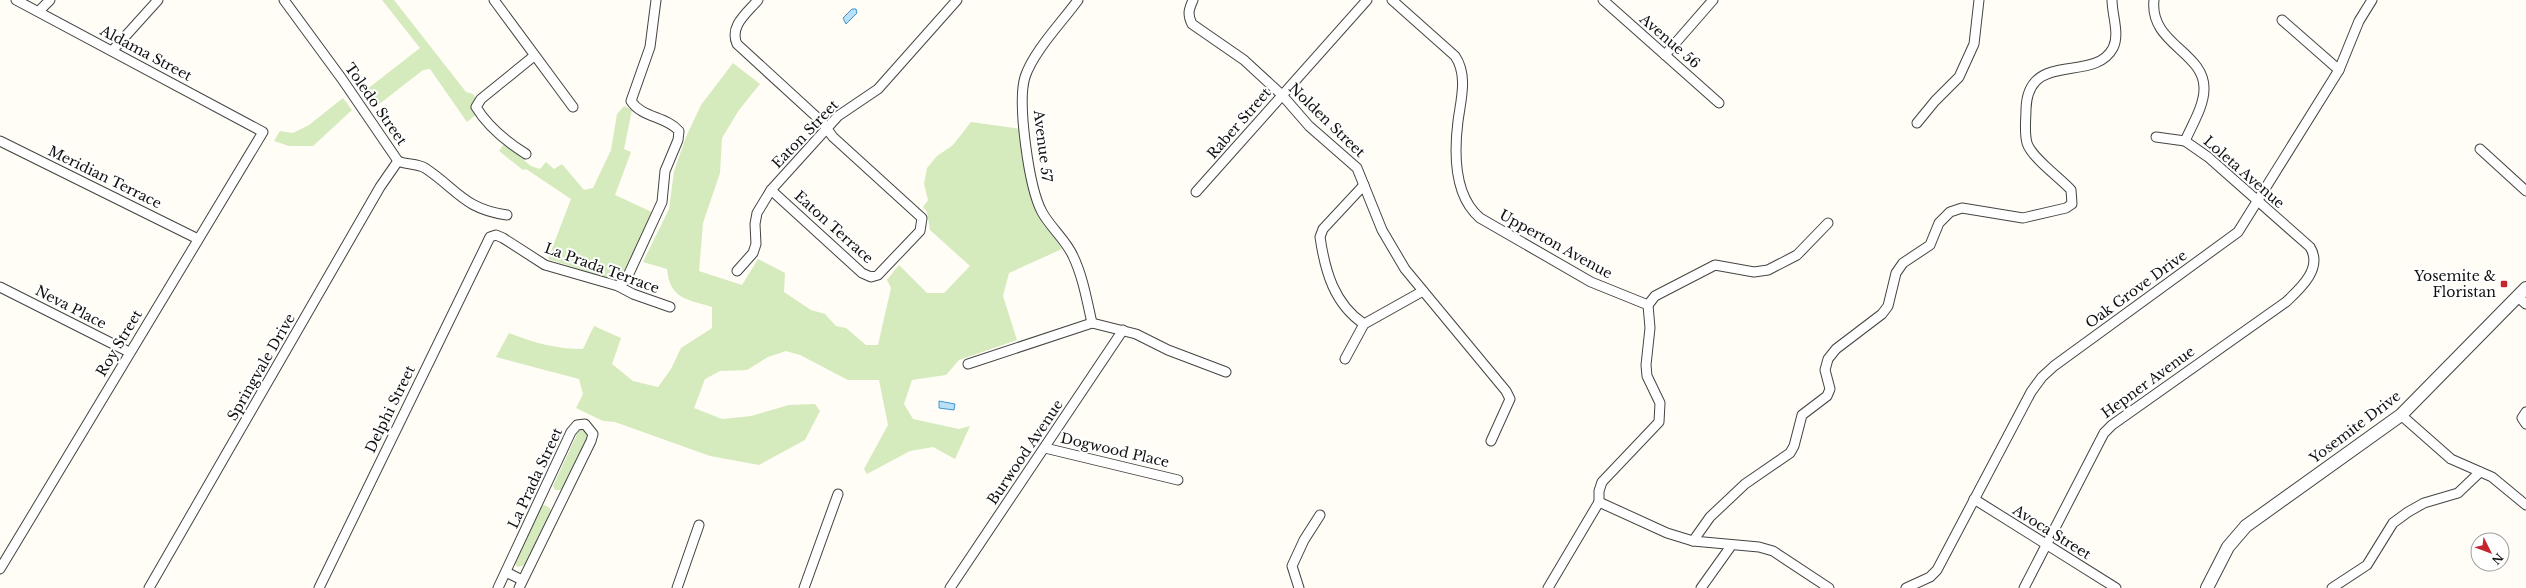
<svg xmlns="http://www.w3.org/2000/svg" width="2526" height="588" font-family="'Libre Baskerville',serif">
<style>
.green{fill:#d5ebbd}
.water{fill:#b9e0f7;stroke:#3f96cf}
.lines{fill:none;stroke-linecap:round;stroke-linejoin:round}
.minor-casing{stroke:#444;stroke-width:11}
.tertiary-casing{stroke:#444;stroke-width:14}
.minor{stroke:#fff;stroke-width:9}
.tertiary{stroke:#fff;stroke-width:12}
.poi-dot{fill:#c4262e;stroke:#fff;stroke-width:1.5}
.labels{text-anchor:middle;stroke-width:4;stroke-linejoin:round;paint-order:stroke}
.street-label{font-size:14px;fill:#111;stroke:#fff}
.poi-label{font-size:14px;fill:#111;stroke:#fff;text-anchor:end}
</style>
<rect width="100%" height="100%" fill="#fffdf5"/>
<!-- green -->
<g class="green">
<polygon points="382,0 394,0 466,92 473,94 476,98 477,114 467,122 430,69 423,70 378,105 366,90 420,48"/>
<path d="M733 63 760 84 739 110 722 138 720 173 703 223 699 271 742 285 758 259 785 273 784 292 811 310 825 314 836 326 846 328 866 345H878L891 288 887 280 899 265 927 293H944L970 266 930 230 927 212 923 207 928 200 924 184 927 168 937 156 953 145 971 122 1021 129 1047 226 1062 249 1009 273 1003 296 1017 340 959 360 946 375 912 380 904 404 913 419 959 429 970 426 955 459 933 447 910 451 867 474 864 469 888 425 879 380H848L800 355 786 351 768 357 747 370 720 371 705 379 694 408 722 419 751 416 789 405 815 404 820 411 805 440 759 465 710 456 615 422 603 421 576 408 583 394 579 379 496 357 509 333C534 343 557 349 583 349L594 326 621 338 612 364 633 381 658 387 671 369 681 348 712 328V307C686 299 670 299 667 269L643 262 669 209 674 171 686 137 701 105Z"/>
<polygon points="343,98 352,110 313,146 289,146 274,141 280,131 293,133 309,125"/>
<polygon points="624,106 632,110 624,149 631,152 615,195 654,213 621,279 607,278 548,259 571,199 526,169 523,170 499,151 504,144 531,166 540,169 546,162 554,169 562,164 584,190 593,188 611,150 617,114"/>
<polygon points="585,429 588,435 562,490 555,490 553,486 579,430"/>
<polygon points="544,505 550,508 551,512 526,565 517,567 515,563 541,507"/>
</g>
<!-- water -->
<g class="water">
<polygon points="852,9 856,9 857,13 846,24 843,18"/>
<polygon points="939,401 955,404 954,410 939,408"/>
</g>
<g class="lines">
<!-- minor casing -->
<g class="minor-casing">
<g id="minor">
<path d="M284 0 342 79 398 161C407 165 416 163 425 168 458 190 464 209 507 215"/>
<polyline points="494,0 573,107"/>
<path d="M758 0C747 13 729 26 737 44L821 121 833 137 922 218 920 231 878 275 871 277 862 273 771 190"/>
<path d="M1078 0C1062 22 1033 52 1025 77 1017 103 1029 188 1042 212 1050 227 1066 240 1073 256 1083 277 1087 301 1092 323"/>
<path d="M1193 0C1189 9 1187 14 1192 24L1244 60 1282 95 1309 126 1357 168 1382 230 1405 269 1506 391 1510 399 1491 441"/>
<path d="M1392 0 1455 56C1468 75 1461 99 1458 121 1454 153 1454 196 1480 218L1591 282 1648 305 1650 328 1646 365 1647 376 1660 403 1659 422 1602 482 1599 491V502"/>
<polyline points="1603,0 1719,103"/>
<polyline points="39,11 50,0"/>
<polyline points="2282,20 2339,70"/>
<polyline points="112,51 158,0"/>
<polyline points="1665,55 1713,0"/>
<polyline points="1917,123 1935,101 1959,77 1974,44 1979,0"/>
<polyline points="2156,137 2185,141"/>
<polyline points="0,141 198,239"/>
<polyline points="2480,149 2526,191"/>
<path d="M526 154C507 142 488 127 476 107L481 99 534 56"/>
<path d="M1364 185 1323 229 1320 237C1325 271 1334 304 1364 324"/>
<polyline points="1196,192 1367,0"/>
<polyline points="737,271 753,253 756,244 755,224 757,213 771,190 838,116 878,89 957,0"/>
<path d="M618 286 626 280 662 202 665 171 678 140 679 131C666 116 642 118 631 101L650 47 656 0"/>
<polyline points="0,287 129,352"/>
<polyline points="2518,297 2526,304"/>
<polyline points="1648,305 1655,296 1715,265 1754,272 1768,270 1797,255 1828,223"/>
<polyline points="1345,359 1364,324 1423,291"/>
<polyline points="968,364 1092,323 1136,334 1168,350 1226,372"/>
<polyline points="2526,412 2522,418 2526,424"/>
<polyline points="2401,415 2451,459 2492,477 2526,505"/>
<polyline points="1045,448 1178,480"/>
<polyline points="1974,499 2116,588"/>
<polyline points="1599,502 1667,533 1693,541 1759,547 1773,551 1829,588"/>
<path d="M1693 541 1710 517 1745 484 1790 453 1794 446 1802 415 1827 396 1830 389 1825 370 1828 359 1836 349 1882 314 1888 306 1896 273 1903 263 1930 245 1939 223 1950 212 1962 208 2023 218 2066 208 2072 204 2071 190C2060 178 2031 157 2027 143 2024 132 2026 120 2026 109 2028 49 2094 84 2113 48 2120 34 2112 15 2112 0"/>
<polyline points="0,569 263,132 16,0"/>
<polyline points="506,572 522,580"/>
<polyline points="149,588 380,187 398,161"/>
<polyline points="319,588 490,237 496,235 503,238 545,265 618,286 633,294 670,307"/>
<polyline points="498,588 571,432 577,425 585,424 593,434 591,441 519,588"/>
<polyline points="677,588 699,525"/>
<polyline points="804,588 838,494"/>
<polyline points="950,588 1123,330"/>
<polyline points="1299,588 1292,566 1304,540 1320,515"/>
<polyline points="1548,588 1599,502"/>
<polyline points="1701,588 1731,546"/>
<polyline points="1906,588 1930,577 1937,570 2031,392 2042,377 2054,366 2238,232 2339,70 2359,21 2372,0"/>
<path d="M2024 588 2104 433 2112 425 2286 302C2301 288 2323 268 2310 247L2208 157 2185 141C2192 125 2204 106 2204 89 2205 52 2149 44 2154 0"/>
<polyline points="2332,588 2367,565 2393,523 2408,512 2424,503 2458,493 2480,472"/>
</g>
</g>
<!-- tertiary casing -->
<g class="tertiary-casing">
<polyline id="tertiary" points="2207,588 2228,547 2246,526 2401,415 2526,288"/>
</g>
<!-- minor -->
<use href="#minor" class="minor"/>
<!-- tertiary -->
<use href="#tertiary" class="tertiary"/>
</g>
<!-- markers -->
<rect class="poi-dot" x="2500" y="280" width="8" height="8" rx="2"/>
<g class="labels">
<!-- street labels -->
<g class="street-label">
<text transform="translate(1670 41) rotate(41)" y="5">Avenue 56</text>
<text transform="translate(146 53) rotate(28)" y="5">Aldama Street</text>
<text transform="translate(376 104) rotate(55)" y="5">Toledo Street</text>
<text transform="translate(1327 120) rotate(44)" y="5">Nolden Street</text>
<text transform="translate(1239 123) rotate(-49)" y="5">Raber Street</text>
<text transform="translate(805 134) rotate(-46)" y="5">Eaton Street</text>
<text transform="translate(1043 146) rotate(83)" y="5">Avenue 57</text>
<text transform="translate(2244 172) rotate(41)" y="5">Loleta Avenue</text>
<text transform="translate(105 177) rotate(26)" y="5">Meridian Terrace</text>
<text transform="translate(834 227) rotate(42)" y="5">Eaton Terrace</text>
<text transform="translate(1556 244) rotate(29)" y="5">Upperton Avenue</text>
<text transform="translate(602 268) rotate(20)" y="5">La Prada Terrace</text>
<text transform="translate(2136 289) rotate(-36)" y="5">Oak Grove Drive</text>
<text transform="translate(71 307) rotate(27)" y="5">Neva Place</text>
<text transform="translate(119 343) rotate(-59)" y="5">Roy Street</text>
<text transform="translate(261 367) rotate(-60)" y="5">Springvale Drive</text>
<text transform="translate(2148 382) rotate(-36)" y="5">Hepner Avenue</text>
<text transform="translate(390 409) rotate(-64)" y="5">Delphi Street</text>
<text transform="translate(2355 427) rotate(-37)" y="5">Yosemite Drive</text>
<text transform="translate(1115 450) rotate(13)" y="5">Dogwood Place</text>
<text transform="translate(1025 452) rotate(-56)" y="5">Burwood Avenue</text>
<text transform="translate(535 478) rotate(-65)" y="5">La Prada Street</text>
<text transform="translate(2052 532) rotate(32)" y="5">Avoca Street</text>
</g>
<!-- poi labels -->
<g class="poi-label">
<text x="2496" y="281">Yosemite &amp;<tspan x="2496" dy="16">Floristan</tspan></text>
</g>
</g>
<!-- north arrow -->
<g transform="translate(2490 552) rotate(132)"><circle r="19" fill="#ffffff" stroke="#a0a0a0"/>
<path d="M0-3L7 15L0 10L-7 15Z" fill="#c4262e"/>
<text y="-6" font-size="11" font-weight="bold" text-anchor="middle" fill="#111111">N</text>
</g>
</svg>
